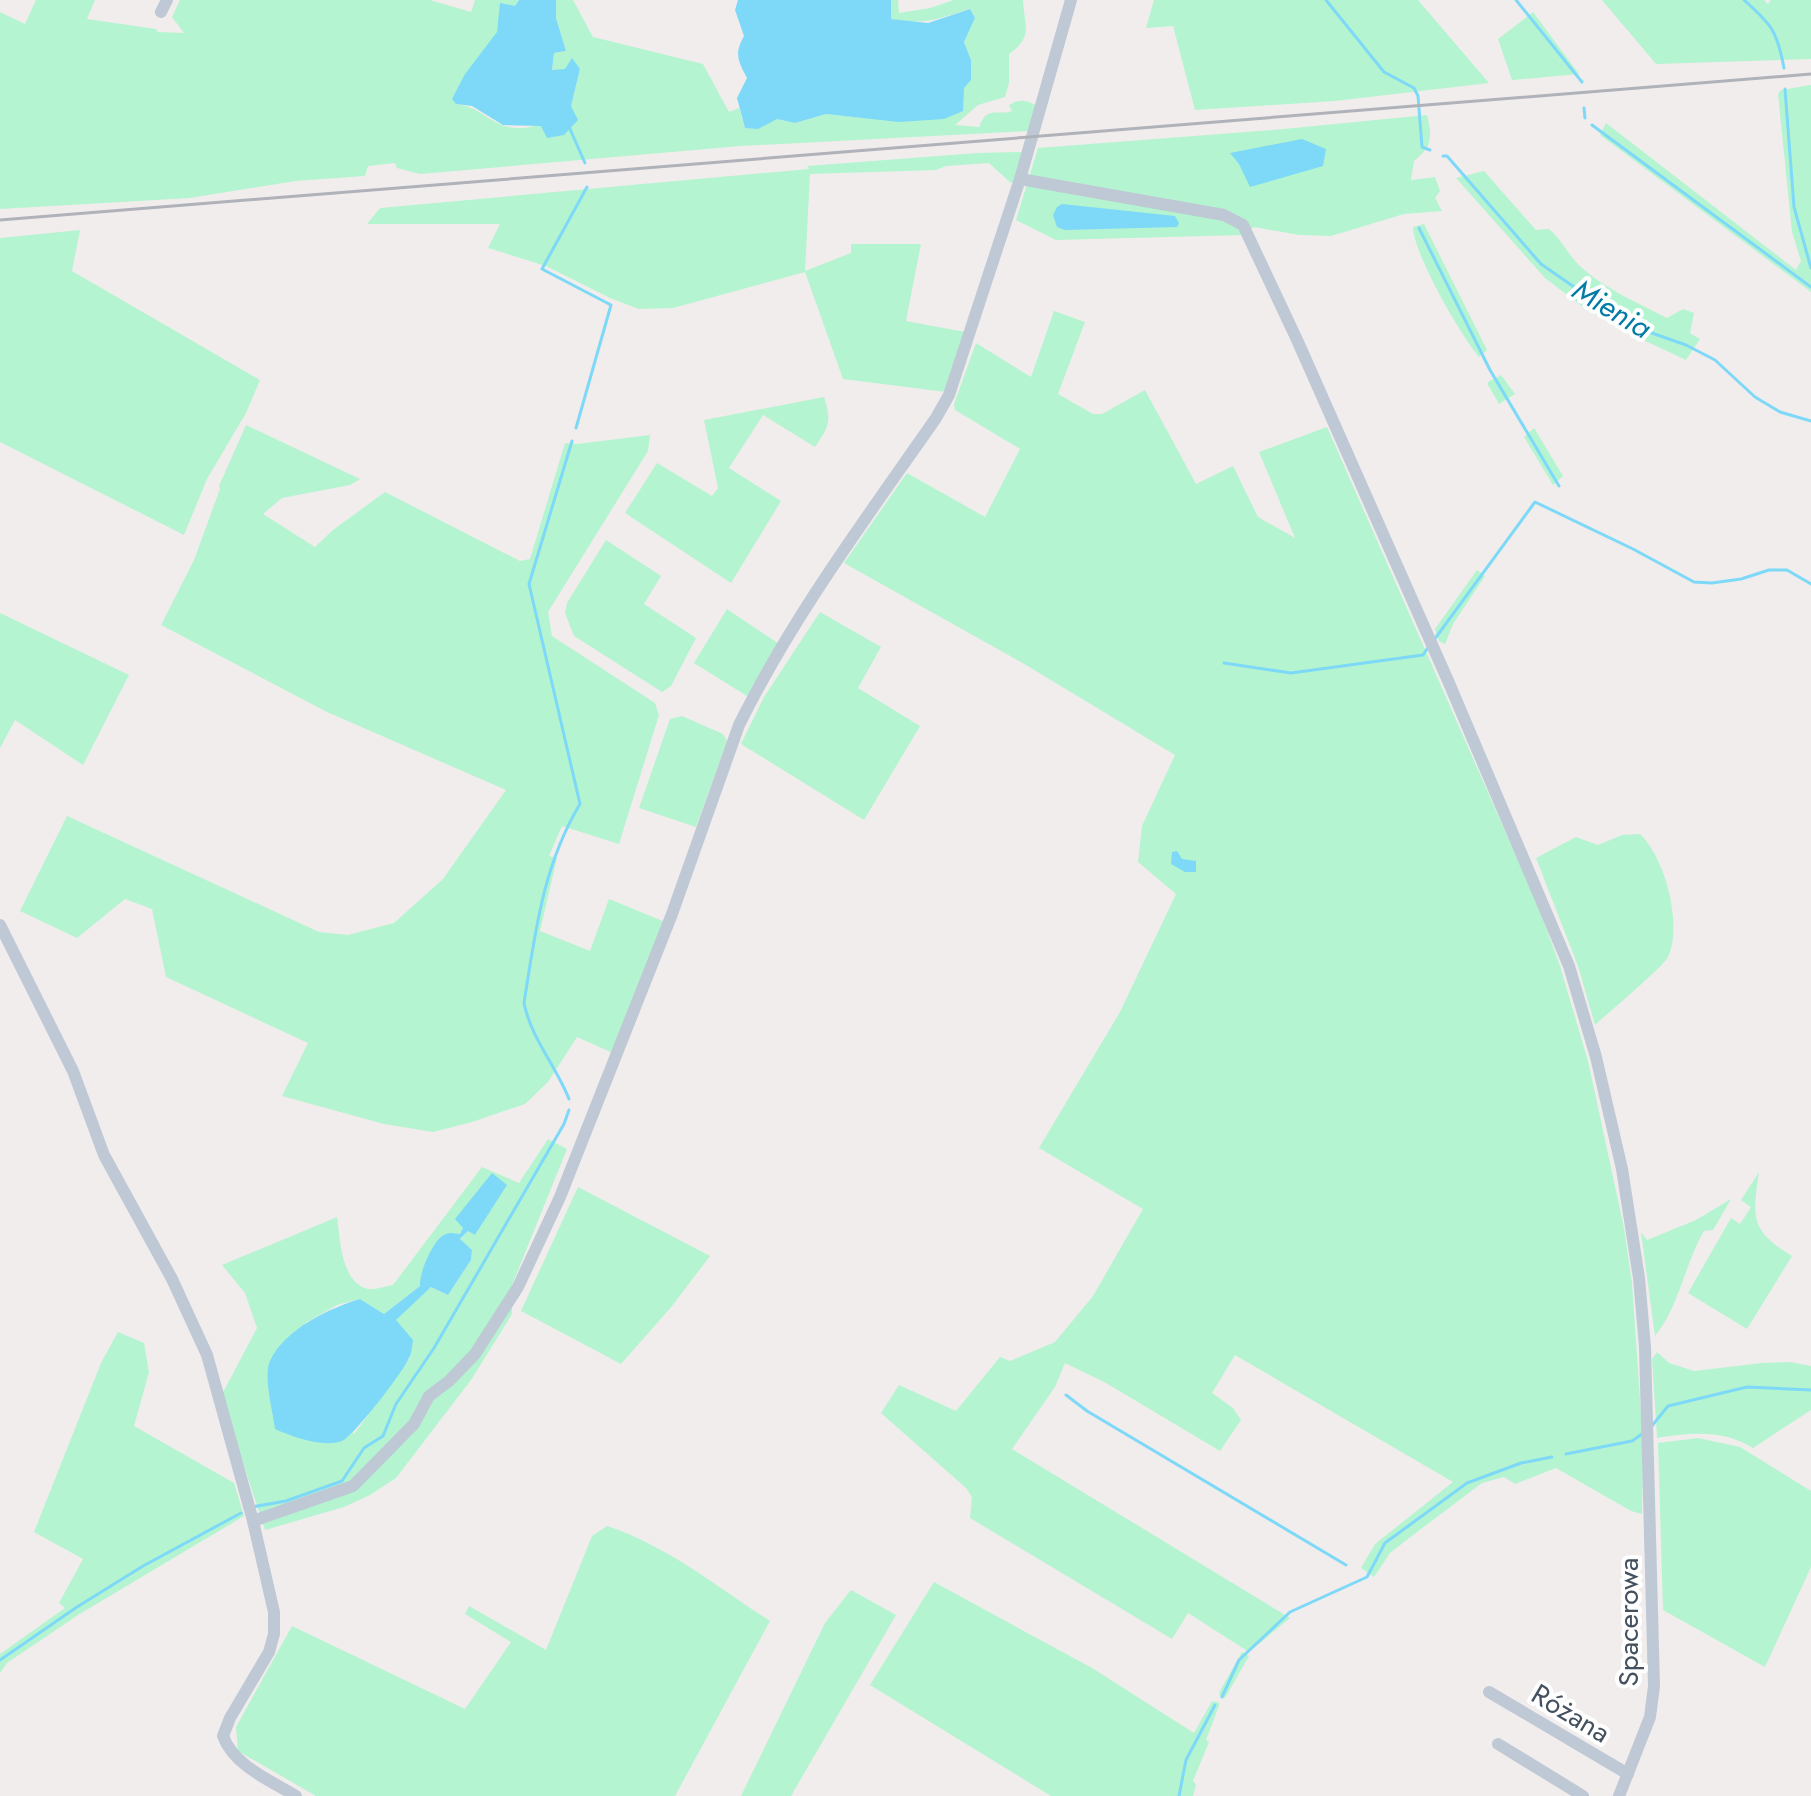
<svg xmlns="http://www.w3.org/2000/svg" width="1811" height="1796" font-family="Jost,sans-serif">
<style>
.green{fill:#b5f4d0;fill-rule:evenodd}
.water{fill:#7dd9f7}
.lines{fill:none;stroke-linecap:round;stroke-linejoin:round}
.stream{stroke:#7dd9f7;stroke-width:3}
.minor{stroke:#bfc9d5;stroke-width:12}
.rail{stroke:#afb2b9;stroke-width:3}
.labels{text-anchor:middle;stroke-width:8;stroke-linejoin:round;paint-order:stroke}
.street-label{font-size:28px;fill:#43505d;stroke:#fff}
.water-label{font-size:30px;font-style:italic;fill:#027ba4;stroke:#fff}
</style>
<rect width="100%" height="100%" fill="#f1eded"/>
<!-- green -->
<g class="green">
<path d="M36 0H95L87 19 156 29 158 32 184 33 172 17 180 0H430L471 12 475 0H519L485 50 465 74 456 104C478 107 483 117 502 125 529 135 550 120 571 106L580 69 552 70 554 53 566 51 556 18V0H573L593 37 703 64 729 112 739 108 745 128 777 119 795 123 826 114 865 118 964 87 971 60 964 42 975 18 970 9C936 19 928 25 891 19V0H898L899 13 930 8 954 0H1023C1024 26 1034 36 1009 54V83L1005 97 978 105 955 125 979 127C987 105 998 116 1012 111L1009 105C1019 99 1025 100 1036 105L1029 131 741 146 420 174 397 168 395 163 368 166 365 176 295 181 190 198 0 209V12L25 24Z"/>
<polygon points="1154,0 1418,0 1489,83 1335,101 1195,110 1173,26 1146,28"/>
<polygon points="1602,0 1764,0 1768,4 1771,0 1811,0 1811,59 1656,64"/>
<polygon points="1533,12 1579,74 1512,80 1498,39"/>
<polygon points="1811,85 1811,292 1600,135 1606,123 1796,270 1801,261 1792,232 1778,94 1781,90"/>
<path d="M1427 115C1432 136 1433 146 1414 161L1411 180 1435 177 1440 191 1435 198 1442 211 1404 214 1331 236 1299 235 1254 227 1243 235 1056 240 1016 220 1038 148 1273 130Z"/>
<polygon points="1023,152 1014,181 1011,183 989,163 946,166 936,170 810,174 805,271 851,253 851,244 921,244 906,321 965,332 946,392 843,379 805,272 673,308 639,309 610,298 546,266 488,248 500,224 367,224 380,208 809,169 807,166 977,153"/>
<path d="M1484 171 1536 230 1549 229C1562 240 1568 255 1581 267 1605 289 1638 303 1667 318L1683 309 1694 313 1690 333 1700 339 1686 360 1637 337 1587 310 1545 278 1456 178Z"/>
<path d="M1424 224 1487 350 1479 357C1461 336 1413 253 1413 227Z"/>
<polygon points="80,230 72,271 260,380 246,413 207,479 184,535 0,442 0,238"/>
<polygon points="1054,311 1085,322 1058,394 1093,414 1102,414 1145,390 1196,484 1233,466 1258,517 1295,538 1259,452 1327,427 1538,906 1560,966 1588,1061 1624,1228 1632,1283 1643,1443 1642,1514 1631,1511 1556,1468 1515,1484 1504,1477 1482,1483 1413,1535 1390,1553 1374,1577 1361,1568 1375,1544 1453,1482 1235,1355 1212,1393 1233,1408 1241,1420 1220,1451 1106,1383 1065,1363 1055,1387 1012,1449 1290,1618 1249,1652 1188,1613 1172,1639 970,1518 972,1497 966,1488 881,1413 899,1385 956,1411 1000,1357 1010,1361 1055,1342 1093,1296 1143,1209 1039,1148 1120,1012 1176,894 1138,862 1142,826 1175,755 1026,665 844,563 907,473 985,517 1020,449 955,410 954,404 976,343 1031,377"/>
<polygon points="1501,375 1515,394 1499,404 1488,385 1488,382"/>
<path d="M824 397C832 422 829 426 815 447L763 415 729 468 781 501 731 583 625 513 657 463 712 496 718 488 704 420Z"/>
<polygon points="246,425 360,479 350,485 282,498 263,514 315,547 333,530 385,492 520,561 530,559 565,443 577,444 650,435 648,451 548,612 552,636 655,703 659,715 619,844 562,826 549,856 557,858 540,931 590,951 609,899 665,922 615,1054 577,1037 548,1082 525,1104 472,1122 433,1132 384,1124 282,1096 308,1043 166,977 152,909 125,899 77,938 20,911 67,816 319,932 348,935 394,923 443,879 506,790 327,712 161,625 194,560 220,489 219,486"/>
<polygon points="1534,428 1563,476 1553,485 1524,437"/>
<polygon points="606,540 661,576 644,604 696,638 671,686 662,692 574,636 565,613 567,603"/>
<polygon points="1477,570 1485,576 1453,624 1445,644 1439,641 1435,629"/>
<polygon points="727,609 779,644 747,696 694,663"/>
<polygon points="820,612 881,647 858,688 920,726 864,820 741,744 764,697"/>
<polygon points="0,613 129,675 83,765 15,720 0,748"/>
<polygon points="682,716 723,734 727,741 696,827 639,808 670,719"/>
<path d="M1640 834C1665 858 1683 924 1668 957 1663 967 1607 1014 1595 1025L1578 966 1536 858 1576 837 1598 845 1622 835Z"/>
<path d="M548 1139 567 1149 512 1285V1314L471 1380 396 1478 370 1495 344 1507 265 1530 221 1396 257 1328 245 1293 222 1265 337 1217C340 1238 341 1283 368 1289 375 1290 386 1286 393 1285L482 1167 519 1183ZM506 1186 475 1235 468 1231 460 1240 472 1250 471 1260 448 1295 431 1287 395 1320 410 1358 354 1434 305 1323 337 1305 360 1299 384 1314 420 1286 446 1234H460Z"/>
<path d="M1759 1172C1752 1219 1751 1231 1792 1256L1747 1329 1688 1293 1731 1218 1740 1224 1751 1207 1741 1200Z"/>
<polygon points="578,1187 710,1256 672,1306 621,1364 521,1311"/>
<path d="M1731 1199 1713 1230 1704 1231C1685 1263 1679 1307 1655 1336L1641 1232 1647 1240 1696 1220Z"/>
<polygon points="118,1332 144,1343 149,1372 134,1426 234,1483 244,1516 78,1615 7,1663 0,1673 0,1654 65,1608 59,1603 83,1559 34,1532 101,1363"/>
<path d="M1657 1352 1669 1363 1694 1371 1762 1363 1790 1362 1811 1366V1410L1753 1448C1722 1429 1691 1433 1657 1438L1652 1359Z"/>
<polygon points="1698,1438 1740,1447 1811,1491 1811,1567 1765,1667 1663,1610 1658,1443"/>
<path d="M607 1526C668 1546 717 1587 770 1621L675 1796H316L238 1751 236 1727 292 1626 465 1709 511 1642 465 1614 469 1606 546 1650 592 1536Z"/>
<polygon points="934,1582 1092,1668 1194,1733 1212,1701 1220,1703 1206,1740 1209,1742 1193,1781 1196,1785 1193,1796 1051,1796 870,1685"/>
<polygon points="851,1590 896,1615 791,1796 741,1796 825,1623"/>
<polygon points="1242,1652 1249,1656 1225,1698 1219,1695 1220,1691"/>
</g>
<!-- water -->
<g class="water">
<polygon points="519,0 556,0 556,18 566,51 554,53 552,70 565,69 572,58 580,69 571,106 578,120 564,135 547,138 541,126 503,125 472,106 456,104 452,99 465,74 497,32 500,3 515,6"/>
<path d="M738 0H891V19L928 23 970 9 975 18 964 42 971 60V80L964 88 963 111 944 119 899 122 826 114 795 123 777 119 758 129 745 128 737 98 747 78C738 61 734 54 744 36L735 10Z"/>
<polygon points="1302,139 1326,149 1323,166 1250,187 1239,164 1230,153"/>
<polygon points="1062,204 1175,216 1179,223 1177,227 1065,230 1057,227 1053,215 1057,207"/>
<polygon points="1177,851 1182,859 1196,861 1196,872 1185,872 1171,864 1172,852"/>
<path d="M492 1173 507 1185 475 1235 468 1231 460 1239 472 1250 471 1260 448 1295 431 1287 396 1320 413 1340C412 1346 412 1353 409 1358 403 1372 354 1436 342 1441 323 1448 293 1437 275 1429 273 1412 263 1376 270 1361 284 1330 329 1308 360 1299L384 1314 420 1286C419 1274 433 1238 446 1234 451 1232 455 1234 460 1234L463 1228 455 1219Z"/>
</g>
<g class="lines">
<!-- stream -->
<g class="stream">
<polyline points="1326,0 1384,72 1414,88 1418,96 1422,147 1430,150"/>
<polyline points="1516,0 1582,82"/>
<path d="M1744 0C1772 25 1777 31 1784 68"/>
<polyline points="1785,89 1794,207 1811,268"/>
<polyline points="1584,108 1585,118"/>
<polyline points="1592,125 1811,287"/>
<polyline points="570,129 585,163"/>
<polyline points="1443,156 1447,156 1541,264 1629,325 1686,345 1715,360 1755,397 1780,412 1811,421"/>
<polyline points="1419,228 1490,370 1559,486"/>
<polyline points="576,428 611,305 542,269 587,187"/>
<polyline points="1434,640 1535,502 1633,549 1694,582 1712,583 1741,579 1769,570 1787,570 1811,584"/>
<polyline points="1224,663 1291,673 1423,655 1429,646"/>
<path d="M569 1099C556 1066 531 1038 524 1003 535 934 543 865 580 804L529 584 572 441"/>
<polyline points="1066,1395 1087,1411 1346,1565"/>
<polyline points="1651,1427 1668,1406 1747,1387 1811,1390"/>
<polyline points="1566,1454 1632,1441 1642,1434"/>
<polyline points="252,1507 286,1501 342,1481 364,1448 383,1436 396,1404 434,1348 564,1124 569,1110"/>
<polyline points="0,1660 77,1607 143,1566 241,1513"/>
<polyline points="1222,1697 1239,1660 1290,1612 1367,1577 1385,1543 1467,1483 1521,1463 1552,1457"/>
<polyline points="1179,1796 1186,1760 1215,1705"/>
</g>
<!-- minor -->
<g class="minor">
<polyline points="1071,0 1020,179 1224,215 1243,225 1298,342 1449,683 1569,966 1596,1057 1622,1169 1639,1278 1645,1347 1654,1686 1650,1717 1619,1796"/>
<polyline points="161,12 167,0"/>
<path d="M0 925 73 1071 104 1155 172 1279 207 1355 253 1521 274 1612V1634L269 1652 230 1718 223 1736C234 1766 270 1780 296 1796"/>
<path d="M253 1521 353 1486 414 1424 429 1396 449 1381 475 1354 518 1287 560 1197 672 914 739 725C793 616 867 517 936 418L949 395 1020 179"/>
<polyline points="1489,1692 1628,1774"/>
<polyline points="1498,1744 1583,1796"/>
</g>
<!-- rail -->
<polyline class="rail" points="0,220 1811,74"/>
</g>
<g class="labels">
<!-- street labels -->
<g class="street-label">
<text transform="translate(1628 1622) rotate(-90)" y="10">Spacerowa</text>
<text transform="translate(1571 1713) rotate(31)" y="10">Różana</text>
</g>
<!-- water labels -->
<g class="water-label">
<text transform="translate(1612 309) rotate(31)" y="10">Mienia</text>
</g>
</g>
</svg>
